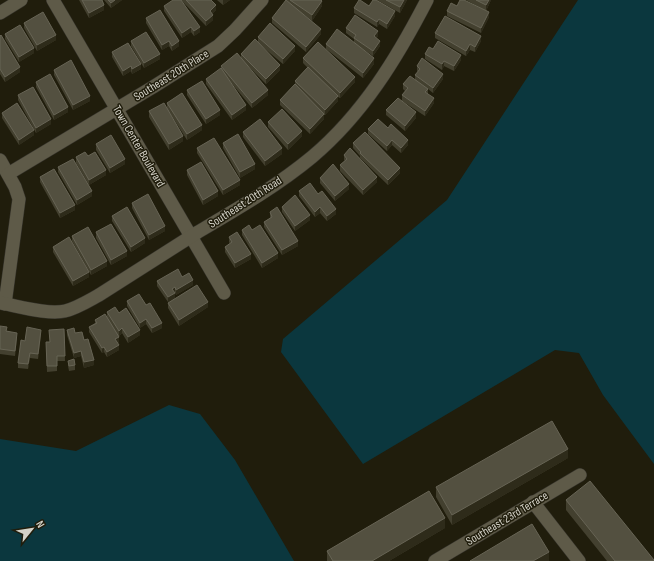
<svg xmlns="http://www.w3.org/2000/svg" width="654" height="561" font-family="'Sofia Sans Condensed',sans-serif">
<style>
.water{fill:#0b373e}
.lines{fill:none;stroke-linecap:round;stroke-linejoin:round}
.minor-casing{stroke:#36342c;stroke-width:14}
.minor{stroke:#5e5a48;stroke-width:13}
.wall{fill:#43402f}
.shaded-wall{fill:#2e2b1a}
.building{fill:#535040;stroke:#676455}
.labels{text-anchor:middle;stroke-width:3;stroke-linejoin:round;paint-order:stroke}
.street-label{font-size:12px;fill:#d4d2c8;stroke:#201d0c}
</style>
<rect width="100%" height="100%" fill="#201d0c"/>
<!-- water -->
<g class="water">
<polygon points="578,0 654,0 654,464 603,395 579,353 555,350 363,464 281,352 283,339 447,200"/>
<polygon points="169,405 200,414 235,460 294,561 0,561 0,439 76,451"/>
</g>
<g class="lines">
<!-- minor casing -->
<g class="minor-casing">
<g id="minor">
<polyline points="53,0 224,293"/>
<polyline points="0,13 21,0"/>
<polyline points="0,160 15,187 19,199 5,304"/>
<polyline points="8,174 153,87 218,46 235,30 262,0"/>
<path d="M0 303C18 306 48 315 65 311 77 308 88 301 99 295 132 274 165 253 198 232 237 209 277 186 312 157 363 114 397 58 427 0"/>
<polyline points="533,502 579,561"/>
<polyline points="435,561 580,475"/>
</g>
</g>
<!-- minor -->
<use href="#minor" class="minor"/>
</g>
<!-- wall -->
<g class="wall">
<polygon points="79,0 102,0 104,10 89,18"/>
<polygon points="104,0 122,0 111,8"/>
<polygon points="181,0 211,0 216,10 212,14 213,20 206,26"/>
<polygon points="217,0 230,0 223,5"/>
<polygon points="287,0 321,0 322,6 312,21 303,14 321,34 306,52 272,23 272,18 287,1"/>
<polygon points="377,0 407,0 400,13"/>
<polygon points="466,0 491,0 486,11"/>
<polygon points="164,6 200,32 194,36 191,32 182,38 164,11"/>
<polygon points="369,6 395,16 387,29 379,24 377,27 354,13 354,8"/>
<polygon points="457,6 489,17 481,33 447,16 447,11"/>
<polygon points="146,18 179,46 172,51 169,46 162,50 146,23"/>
<polygon points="24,23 56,40 37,51 24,28"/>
<polygon points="346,28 378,36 376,38 380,46 373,56 361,48 374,64 363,78 326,49 326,44 354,43 354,39 346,33"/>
<polygon points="435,33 481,41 475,52 470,50 466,56 435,38"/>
<polygon points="5,34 34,53 19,62 5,39"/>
<polygon points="0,36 20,72 5,82 0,74"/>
<polygon points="258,37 295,51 283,64 258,43 280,70 266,84 245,63 268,95 252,108 228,79 246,110 232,120 206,84 206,79 221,70 221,66 241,58 241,54 258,42"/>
<polygon points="131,41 160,59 144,68 131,46"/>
<polygon points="433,49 461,60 454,71 444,66 442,70 425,59 425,54"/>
<polygon points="112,52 141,69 132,74 131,71 123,76 112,57"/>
<polygon points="303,58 355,82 340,98 338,97 338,101 325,115 324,115 324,119 310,134 280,105 280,100 295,85 295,81 308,68 303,63"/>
<polygon points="417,66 443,79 433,93 428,89 428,94 434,103 425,116 402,101 402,95 405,91 403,89 403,84 415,80 415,75 418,72 417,71"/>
<polygon points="54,70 90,101 73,110 54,75"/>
<polygon points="36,82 68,112 54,120 36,87"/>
<polygon points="187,90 220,115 206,124 187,95"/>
<polygon points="18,95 51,124 36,133 18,100"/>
<polygon points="167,103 202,130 187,140 168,110 183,141 169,150 149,117 149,111 167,108"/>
<polygon points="386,110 416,118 405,131 386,115"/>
<polygon points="2,113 34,135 19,145 2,118"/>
<polygon points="268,122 302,136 288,150 268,127"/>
<polygon points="388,128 408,145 401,153 392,145 387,151 368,134 368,129"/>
<polygon points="243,132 282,154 265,166 243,137"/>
<polygon points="223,143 255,169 240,178 223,148"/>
<polygon points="353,143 400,173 388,185 360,158 360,156 353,148"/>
<polygon points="96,144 125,164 110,173 96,150"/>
<polygon points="197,148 240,185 223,195 197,153"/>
<polygon points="344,155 377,182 363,195 340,171 340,165 345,161 344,160"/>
<polygon points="88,156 106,175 89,185 76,163 76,157"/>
<polygon points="58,167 92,196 77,205 58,172"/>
<polygon points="187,170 218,196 203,205 187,175"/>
<polygon points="40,177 75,210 60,218 40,182"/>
<polygon points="320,178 349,189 335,201 320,183"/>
<polygon points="299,191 318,194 336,214 327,221 320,213 315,217 299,196"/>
<polygon points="132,203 165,231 149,240 132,208"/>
<polygon points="282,207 310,220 295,231 282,212"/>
<polygon points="270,212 298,246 282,255 264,227 264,222 270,218"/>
<polygon points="112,216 145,243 131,252 112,221"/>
<polygon points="242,230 252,230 278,258 262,268 242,235"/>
<polygon points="96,232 127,256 111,265 96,238"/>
<polygon points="72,236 107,266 91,275 72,241"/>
<polygon points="229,237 251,259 235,268 225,252 225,247 230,244 229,242"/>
<polygon points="53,247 89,277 73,286 53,252"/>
<polygon points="157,281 193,285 176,295 175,292 174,293 175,299 168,302 157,286"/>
<polygon points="127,301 146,305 162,328 152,333 146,324 140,328 127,306"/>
<polygon points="168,303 208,307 179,326 168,308"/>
<polygon points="107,312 119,313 140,335 128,343 122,333 119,336 119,342 118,343 119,350 107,357 104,352 102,353 89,332 89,327 95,323 95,320 107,317"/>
<polygon points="0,329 7,331 17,338 15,356 0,354"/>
<polygon points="64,329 65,361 57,361 57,371 47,372 46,342 50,342"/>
<polygon points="67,330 75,333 84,340 94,365 84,368 81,356 74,358 67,335"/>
<polygon points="41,335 38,359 30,358 28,369 18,368 18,363 25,341"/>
<polygon points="68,361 75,365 75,370 69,371 68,366"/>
<polygon points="568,458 452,525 436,497 436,487"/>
<polygon points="566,500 654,561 607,561 566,510"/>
<polygon points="445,528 389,561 327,561 327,551"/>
</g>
<!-- shaded-wall -->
<g class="shaded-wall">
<polygon points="115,0 122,0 111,8 111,3"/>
<polygon points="223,0 230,0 223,5"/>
<polygon points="404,0 407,0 400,13 400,7"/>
<polygon points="489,0 491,0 486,11 486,5"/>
<polygon points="322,1 322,6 312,21 312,15"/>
<polygon points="104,5 104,10 89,18 89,13"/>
<polygon points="216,5 216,10 210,16 210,11"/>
<polygon points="395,11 395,16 387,29 387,24"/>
<polygon points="489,12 489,17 481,33 481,28"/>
<polygon points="213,15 213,20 206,26 206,21"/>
<polygon points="379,19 379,24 377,27 377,22"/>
<polygon points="191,27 191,32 182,38 182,33"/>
<polygon points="200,27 200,32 194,36 194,31"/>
<polygon points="321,29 321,34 306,52 306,47"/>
<polygon points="378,31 378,36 374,41 374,36"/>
<polygon points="56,35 56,40 37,51 37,45"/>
<polygon points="481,36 481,41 475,52 475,47"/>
<polygon points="169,41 169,46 162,50 162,45"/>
<polygon points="179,41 179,46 172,51 172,46"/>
<polygon points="380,41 380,46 373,56 373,51"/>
<polygon points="470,44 470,50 466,56 466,51"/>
<polygon points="295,46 295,51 283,64 283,59"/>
<polygon points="34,48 34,53 19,62 19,57"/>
<polygon points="160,54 160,59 144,68 144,63"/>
<polygon points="461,55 461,60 454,71 454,66"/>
<polygon points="374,58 374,64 363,78 363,73"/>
<polygon points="444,61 444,66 442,70 442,64"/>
<polygon points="141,64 141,69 132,74 132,69"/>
<polygon points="280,65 280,70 266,84 266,79"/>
<polygon points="131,66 131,71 123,76 123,71"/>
<polygon points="20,67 20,72 5,82 5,77"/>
<polygon points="443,74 443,79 433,93 433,88"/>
<polygon points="355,77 355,82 340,98 340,93"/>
<polygon points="268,90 268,95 252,108 252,103"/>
<polygon points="90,96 90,101 73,110 73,105"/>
<polygon points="338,96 338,101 325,115 325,110"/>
<polygon points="434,98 434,103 425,116 425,111"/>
<polygon points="246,105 246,110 232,120 232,115"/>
<polygon points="68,107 68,112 54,120 54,115"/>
<polygon points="220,110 220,115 206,124 206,119"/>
<polygon points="416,112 416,118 405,131 405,126"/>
<polygon points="324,114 324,119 310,134 310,129"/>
<polygon points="51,119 51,124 36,133 36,128"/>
<polygon points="202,125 202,130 187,140 187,134"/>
<polygon points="34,130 34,135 19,145 19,140"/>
<polygon points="302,131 302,136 288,150 288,144"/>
<polygon points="183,136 183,141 169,150 169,144"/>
<polygon points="392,140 392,145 387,151 387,146"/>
<polygon points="408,140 408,145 401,153 401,148"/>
<polygon points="282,148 282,154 265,166 265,161"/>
<polygon points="125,159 125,164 110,173 110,168"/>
<polygon points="255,164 255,169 240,178 240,172"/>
<polygon points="400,168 400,173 388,185 388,180"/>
<polygon points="106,170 106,175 89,185 89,180"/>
<polygon points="377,177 377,182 363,195 363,190"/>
<polygon points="240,180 240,185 223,195 223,190"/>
<polygon points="349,184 349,189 335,201 335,196"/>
<polygon points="92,191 92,196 77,205 77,200"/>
<polygon points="218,191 218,196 203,205 203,200"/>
<polygon points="75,205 75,210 60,218 60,213"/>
<polygon points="320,207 320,213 315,217 315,212"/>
<polygon points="336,209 336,214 327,221 327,216"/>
<polygon points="310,215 310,220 295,231 295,226"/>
<polygon points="165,226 165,231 149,240 149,235"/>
<polygon points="145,238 145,243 131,252 131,247"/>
<polygon points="298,241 298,246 282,255 282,250"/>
<polygon points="127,251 127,256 111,265 111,260"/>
<polygon points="278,253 278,258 262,268 262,263"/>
<polygon points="251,254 251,259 235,268 235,263"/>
<polygon points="107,261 107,266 91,275 91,270"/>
<polygon points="89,272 89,277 73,286 73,281"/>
<polygon points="193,280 193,285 176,295 176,290"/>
<polygon points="175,287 175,292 172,294 172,289"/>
<polygon points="175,293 175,299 168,302 168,297"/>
<polygon points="208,302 208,307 179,326 179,320"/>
<polygon points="146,319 146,324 140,328 140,323"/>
<polygon points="162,323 162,328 152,333 152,328"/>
<polygon points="122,328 122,333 119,336 119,331"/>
<polygon points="41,330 41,335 38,359 38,354"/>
<polygon points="140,330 140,335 128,343 128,337"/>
<polygon points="17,333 17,338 15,356 15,351"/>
<polygon points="119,337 119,342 115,344 115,339"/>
<polygon points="119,345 119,350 107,357 107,352"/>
<polygon points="104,347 104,352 102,353 102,348"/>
<polygon points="81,351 81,356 74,358 74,353"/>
<polygon points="30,353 30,358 28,369 28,364"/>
<polygon points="94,360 94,365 84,368 84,362"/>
<polygon points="568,449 568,458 452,525 452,515"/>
<polygon points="445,518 445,528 389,561 372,561"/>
<polygon points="549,552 549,561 533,561"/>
</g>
<!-- building -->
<g class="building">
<polygon points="82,0 102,0 104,5 89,13"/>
<polygon points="108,0 115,0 111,3"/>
<polygon points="173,0 181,0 200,27 194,31 191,27 182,33 164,6"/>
<polygon points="186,0 211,0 216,5 210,11 213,15 206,21"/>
<polygon points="286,0 321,29 306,47 272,18"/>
<polygon points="290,0 321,0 322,1 312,15"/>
<polygon points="359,0 360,0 369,6 373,0 376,0 395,11 387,24 379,19 377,22 354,8"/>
<polygon points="386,0 404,0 400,7"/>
<polygon points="460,0 464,0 489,12 481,28 447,11 451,3 457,6"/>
<polygon points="476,0 489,0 486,5"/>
<polygon points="160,10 179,41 172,46 169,41 162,45 146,18"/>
<polygon points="43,12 56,35 37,45 24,23"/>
<polygon points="355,15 378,31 374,36 380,41 373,51 354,38 356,35 346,28"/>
<polygon points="445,16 481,36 475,47 470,44 466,51 435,33"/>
<polygon points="270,23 295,46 283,59 258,37"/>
<polygon points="20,25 34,48 19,57 5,34"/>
<polygon points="337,29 374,58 363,73 326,44"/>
<polygon points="146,32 160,54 144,63 131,41"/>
<polygon points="1,35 20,67 5,77 0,69 0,36"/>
<polygon points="255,39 280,65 266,79 241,54"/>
<polygon points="438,41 461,55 454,66 444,61 442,64 425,54 429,47 433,49"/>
<polygon points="318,42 355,77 340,93 303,58"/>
<polygon points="128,43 141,64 132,69 131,66 123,71 112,52"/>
<polygon points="237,53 268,90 252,103 221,66"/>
<polygon points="422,58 443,74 433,88 415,75 420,69 417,66"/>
<polygon points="71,60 90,96 73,105 54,70"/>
<polygon points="308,67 338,96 325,110 295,81"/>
<polygon points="221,68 246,105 232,115 206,79"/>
<polygon points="50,74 68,107 54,115 36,82"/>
<polygon points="410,76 428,89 425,92 434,98 425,111 402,95 408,88 403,84"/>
<polygon points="202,81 220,110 206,119 187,90"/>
<polygon points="295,84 324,114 310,129 280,100"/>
<polygon points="33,87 51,119 36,128 18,95"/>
<polygon points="182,93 202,125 187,134 167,103"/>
<polygon points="398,98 416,112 405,126 386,110"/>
<polygon points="17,103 34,130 19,140 2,113"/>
<polygon points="164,103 183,136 169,144 149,111"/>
<polygon points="282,109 302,131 288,144 268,122"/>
<polygon points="260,119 282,148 265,161 243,132"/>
<polygon points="378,119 388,128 391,124 408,140 401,148 392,140 387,146 368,129"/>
<polygon points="365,132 400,168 388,180 360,153 361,152 353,143"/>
<polygon points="238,134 255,164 240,172 223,143"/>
<polygon points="111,135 125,159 110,168 96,144"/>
<polygon points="214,138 240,180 223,190 197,148"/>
<polygon points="350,148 377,177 363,190 340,165 347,159 344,155"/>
<polygon points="85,152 88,156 95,152 106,170 89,180 76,157"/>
<polygon points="73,159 92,191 77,200 58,167"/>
<polygon points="201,162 218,191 203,200 187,170"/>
<polygon points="333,164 349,184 335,196 320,178"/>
<polygon points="54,169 75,205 60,213 40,177"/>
<polygon points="310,183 318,194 322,191 336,209 327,216 320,207 315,212 299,191"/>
<polygon points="148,194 165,226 149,235 132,203"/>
<polygon points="295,195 310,215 295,226 282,207"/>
<polygon points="127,207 145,238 131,247 112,216"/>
<polygon points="277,207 298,241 282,250 264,222 272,217 270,212"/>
<polygon points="111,224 127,251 111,260 96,232"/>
<polygon points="249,225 252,230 260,225 278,253 262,263 242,230"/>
<polygon points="88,227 107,261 91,270 72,236"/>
<polygon points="237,232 251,254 235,263 225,247 232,242 229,237"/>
<polygon points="69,237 89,272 73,281 53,247"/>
<polygon points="178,269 182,277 189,273 193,280 176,290 175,287 172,289 175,293 168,297 157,281"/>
<polygon points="197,285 208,302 179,320 168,303"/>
<polygon points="139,294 146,305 150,303 162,323 152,328 146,319 140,323 127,301"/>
<polygon points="115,307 119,313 126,308 140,330 128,337 122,328 119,331 107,312"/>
<polygon points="105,314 119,337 115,339 119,345 107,352 104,347 102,348 89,327 97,323 95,320"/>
<polygon points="0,326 7,327 6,331 17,333 15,351 0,349"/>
<polygon points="27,327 41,330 38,354 30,353 28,364 18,363 21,340 25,341"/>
<polygon points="74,328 75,333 82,332 84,340 88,339 94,360 84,362 81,351 74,353 67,330"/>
<polygon points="64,329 65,356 57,356 57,366 47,366 46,342 50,342 49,330"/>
<polygon points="74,359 75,365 69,366 68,361"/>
<polygon points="552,421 568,449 452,515 436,487"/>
<polygon points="590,481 654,560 654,561 615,561 566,500"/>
<polygon points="429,491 445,518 372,561 333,561 327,551"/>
<polygon points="532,524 549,552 533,561 470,561"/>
</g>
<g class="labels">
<!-- street labels -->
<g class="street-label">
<text transform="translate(171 75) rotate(-32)" y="4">Southeast 20th Place</text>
<text transform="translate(139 146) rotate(60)" y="4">Town Center Boulevard</text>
<text transform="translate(245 202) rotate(-33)" y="4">Southeast 20th Road</text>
<text transform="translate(507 518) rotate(-31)" y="4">Southeast 23rd Terrace</text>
</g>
</g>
<!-- north arrow -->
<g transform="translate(32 529) rotate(60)" stroke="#201d0c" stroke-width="3" paint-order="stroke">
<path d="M0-3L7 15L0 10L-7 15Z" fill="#d4d2c8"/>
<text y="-6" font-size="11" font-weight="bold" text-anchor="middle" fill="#d4d2c8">N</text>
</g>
</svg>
